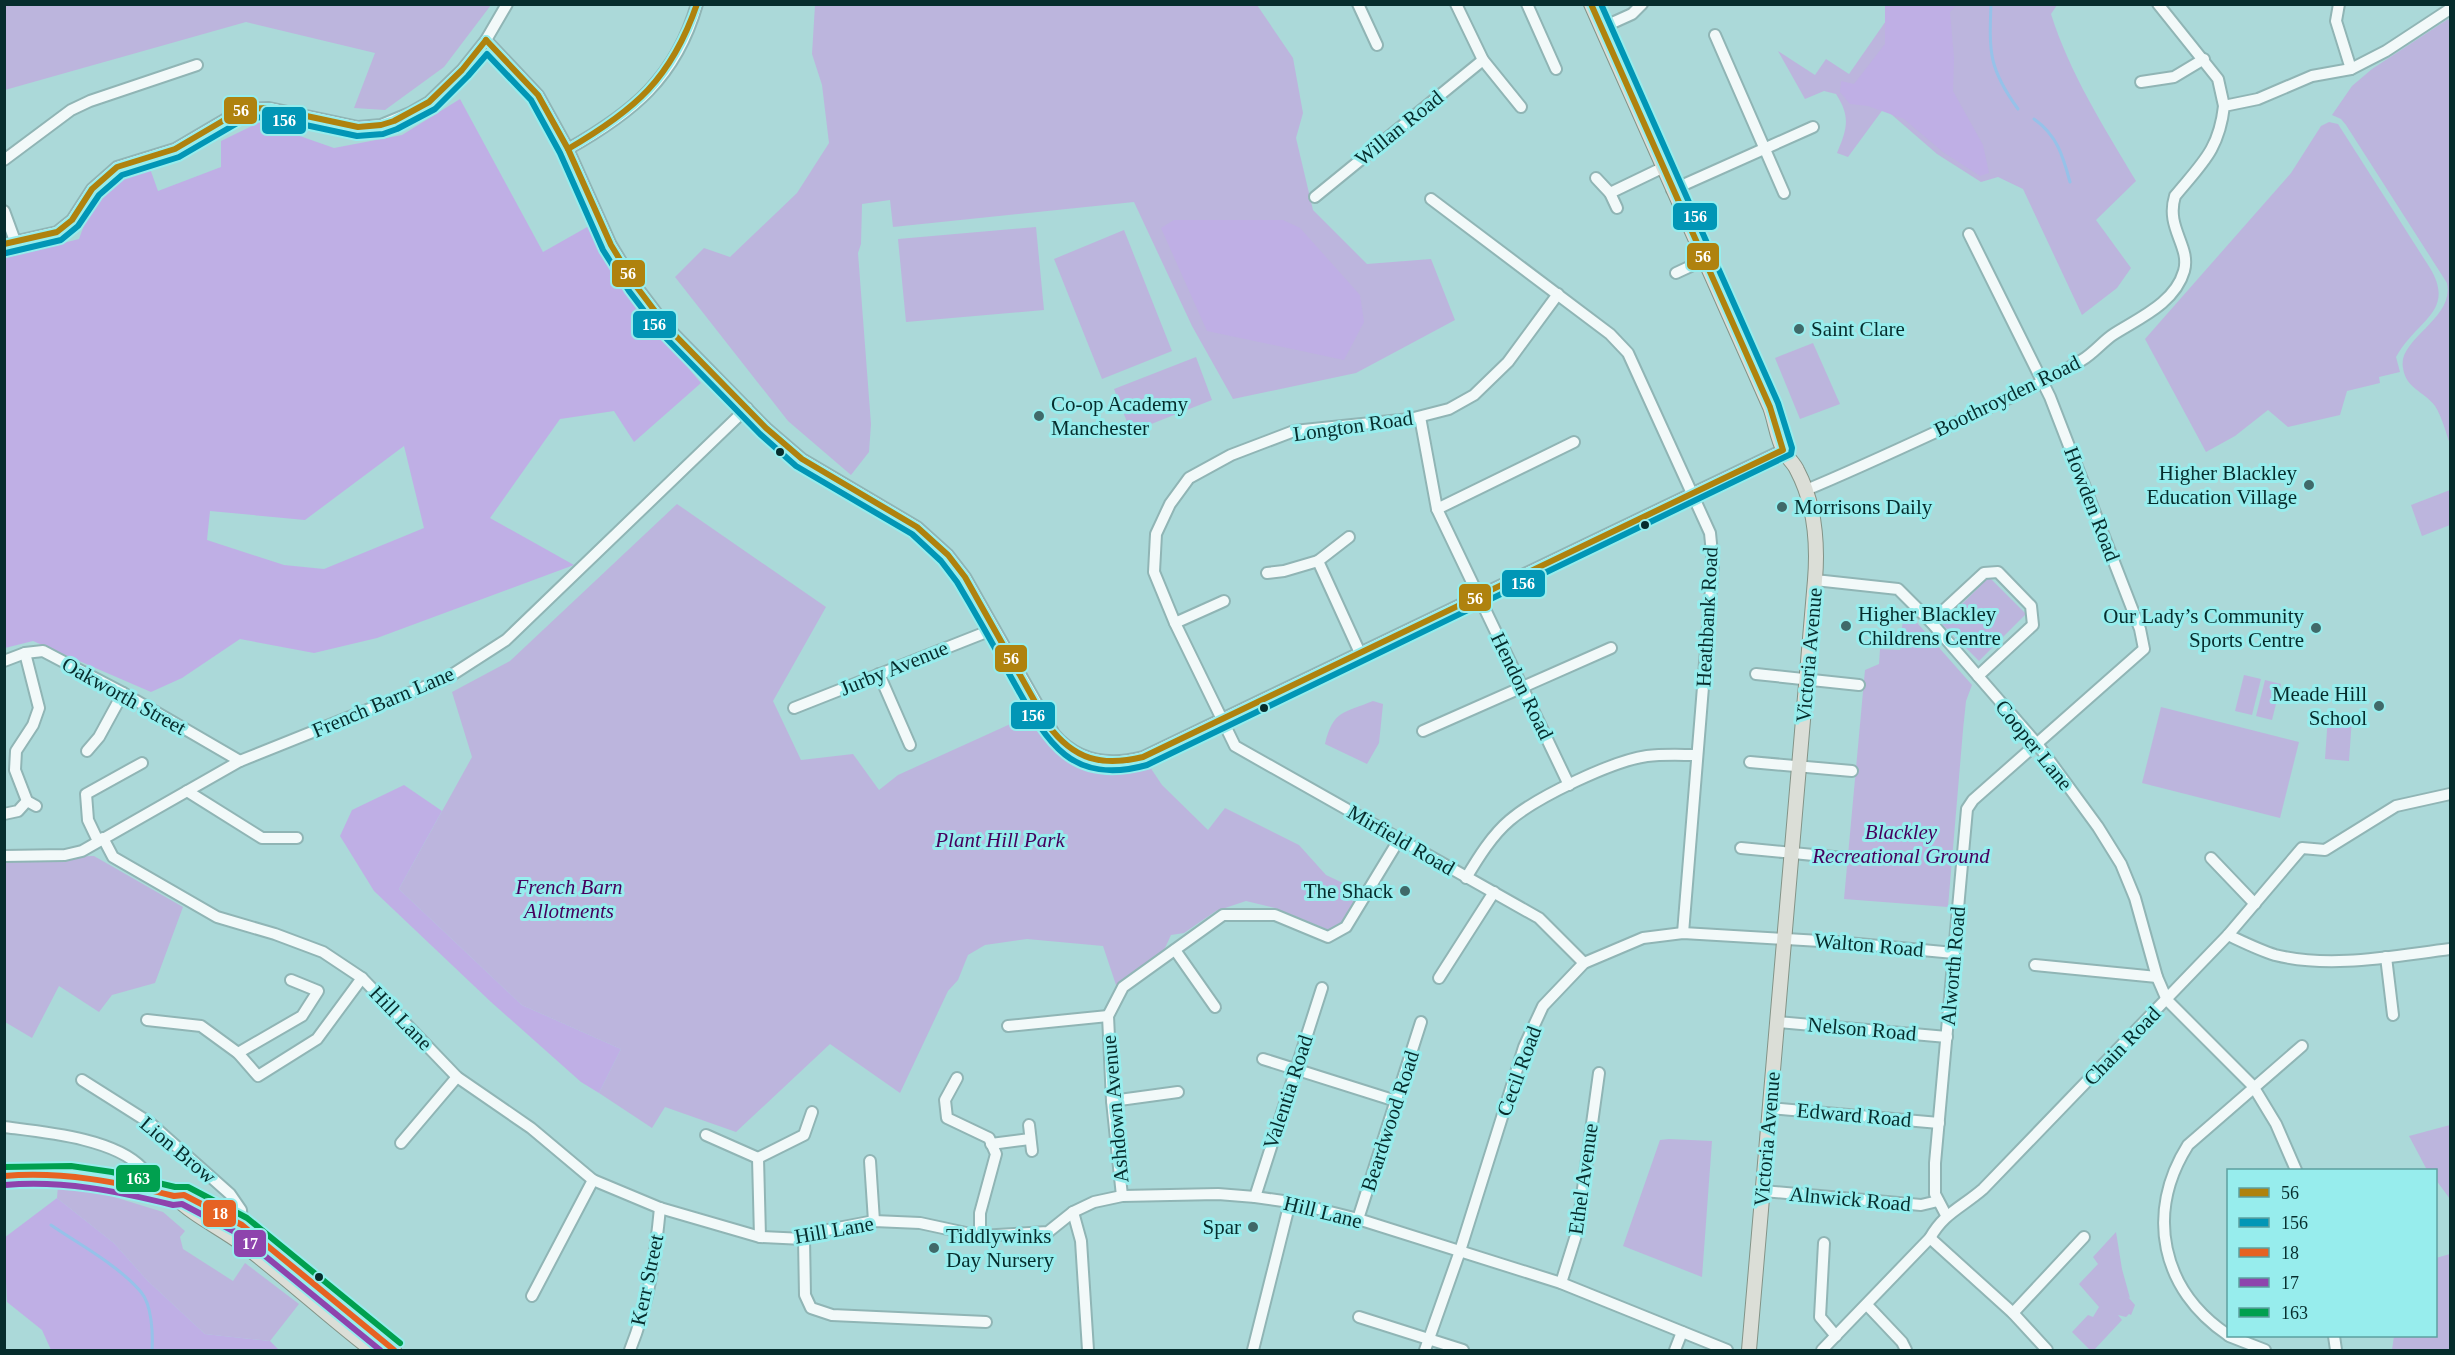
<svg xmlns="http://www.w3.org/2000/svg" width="2455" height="1355" font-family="'Times New Roman',serif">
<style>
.green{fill:#bcb5dd}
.forest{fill:#bfafe5;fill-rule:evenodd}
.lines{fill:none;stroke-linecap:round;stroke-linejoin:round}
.stream{stroke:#96c2e9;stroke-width:3}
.minor-casing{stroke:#90b5b5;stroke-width:14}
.major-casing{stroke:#839387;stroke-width:16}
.minor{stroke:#f2f9f9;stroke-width:10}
.major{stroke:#dbded7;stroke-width:14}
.bus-1-casing{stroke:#97eded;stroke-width:10}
.bus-2-casing{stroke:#97eded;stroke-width:10}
.bus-3-casing{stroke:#97eded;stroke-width:10}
.bus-4-casing{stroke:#97eded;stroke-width:10}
.bus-5-casing{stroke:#97eded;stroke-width:10}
.bus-1{stroke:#af820e;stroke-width:6}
.bus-2{stroke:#0196b6;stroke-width:6}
.bus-3{stroke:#e66223;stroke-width:6}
.bus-4{stroke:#8e44ad;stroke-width:6}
.bus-5{stroke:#00a04f;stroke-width:6}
.poi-dot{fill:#406969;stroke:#97eded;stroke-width:2}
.bus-dot{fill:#062d2d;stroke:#97eded;stroke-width:2}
.labels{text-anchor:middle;stroke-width:6;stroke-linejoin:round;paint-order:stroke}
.street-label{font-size:21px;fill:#062d2d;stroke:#97eded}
.poi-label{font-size:21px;fill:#062d2d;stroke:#97eded;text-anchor:start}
.park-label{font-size:21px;font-style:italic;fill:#46005d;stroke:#97eded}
.line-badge{stroke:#97eded;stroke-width:2}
.badge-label{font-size:16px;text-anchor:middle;font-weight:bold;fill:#fff}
</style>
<rect width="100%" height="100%" fill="#abd9d9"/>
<!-- green -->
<g class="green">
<polygon points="5,4 491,4 491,5 444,67 385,110 354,108 375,53 246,22 5,90"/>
<polygon points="815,5 1257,5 1293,58 1303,113 1296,138 1313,210 1367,264 1431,259 1455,320 1356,373 1233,399 1192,326 1134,202 893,227 890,200 862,204 861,244 858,253 871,424 869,452 851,475 788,421 675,277 704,248 730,257 797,193 829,143 822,85 812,54"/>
<path d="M1897 5H2057L2051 14C2070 74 2104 127 2136 181L2096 220 2131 268 2117 288 2082 315 2023 189 1998 177 1981 182 1937 154 1884 108 1848 157 1837 153C1847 129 1851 117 1836 94L1824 91 1805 99 1778 51 1815 75 1826 59 1849 74Z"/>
<path d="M2448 19 2450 22V444C2446 433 2442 417 2435 406 2424 391 2406 389 2403 368 2397 339 2455 319 2447 283L2346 125 2341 119 2332 115 2352 86 2372 69Z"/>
<path d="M2329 122 2338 124 2430 268C2455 310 2420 319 2399 352L2396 357 2400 372 2379 377 2380 383 2347 391 2340 415 2288 427 2268 410 2235 436 2206 452 2145 339 2291 173 2321 126Z"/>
<polygon points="1036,227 1044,310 906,322 898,239"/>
<polygon points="1124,230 1172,351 1102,379 1054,259"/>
<polygon points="1813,343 1840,404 1800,419 1775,358"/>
<polygon points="1196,357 1212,400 1131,432 1114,389"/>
<polygon points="2450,490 2450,525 2422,536 2411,505"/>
<polygon points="677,504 826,607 773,701 801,760 853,754 879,790 898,775 1030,715 1039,733 1057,754 1086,767 1118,771 1148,764 1162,785 1208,830 1225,808 1299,845 1326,875 1362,892 1345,922 1329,930 1275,908 1246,901 1216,911 1184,933 1171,935 1165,948 1118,991 1103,946 1027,939 985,945 968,955 958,980 948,991 900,1093 830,1044 736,1132 665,1107 652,1128 599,1093 621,1049 522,1005 399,889 472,757 452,692 510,661"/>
<polygon points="1989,577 2026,614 1979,661 1942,624"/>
<polygon points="1904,608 1972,685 1966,701 1963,730 1948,907 1844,899 1865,670 1879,664 1880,649 1900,650"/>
<polygon points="2244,675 2261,679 2252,715 2235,711"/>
<polygon points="2265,680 2281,684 2272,720 2256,716"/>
<path d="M1373 701 1383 704 1379 743 1367 764 1325 744C1333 710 1344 713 1373 701Z"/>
<polygon points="2161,707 2299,742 2280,818 2142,783"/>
<polygon points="2328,716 2352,718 2349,761 2325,759"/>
<polygon points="94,856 183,907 155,983 112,995 99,1012 59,986 32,1038 5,1022 4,858"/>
<polygon points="2450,1125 2450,1199 2436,1180 2436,1170 2427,1170 2409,1136"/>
<polygon points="1669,1139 1712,1141 1702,1277 1623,1246 1660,1140"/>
<polygon points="58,1185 85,1188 163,1212 185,1231 180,1237 183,1249 233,1281 245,1263 299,1304 270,1341 205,1334 147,1280 114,1243 57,1198"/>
<polygon points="2116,1232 2122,1269 2130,1298 2128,1297 2135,1305 2131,1315 2129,1314 2126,1317 2118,1315 2122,1320 2094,1350 2089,1349 2072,1332 2088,1315 2093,1317 2099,1307 2079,1284 2098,1264 2093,1257"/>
<polygon points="2450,1254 2450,1350 2392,1350 2394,1336 2436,1336 2436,1258"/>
</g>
<!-- forest -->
<g class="forest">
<polygon points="1885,5 1956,5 1950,12 1954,58 1953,91 1983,145 1989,173 1980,176 1943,152 1904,119 1868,106 1850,104 1840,92 1841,81 1854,84 1885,44"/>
<path d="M460 99 543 252 589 226 639 309 701 383 634 442 614 411 560 419 490 518 574 565 377 638 314 653 240 639 182 678 151 692 33 641 5 648V258L79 239 93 200 117 177 148 163 158 191 221 167V141L260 122 334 148 402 135ZM404 446 424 528 324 569 284 565 207 540 210 511 305 520Z"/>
<polygon points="1174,220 1283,220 1300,228 1360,295 1364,322 1344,360 1207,331 1161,228"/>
<polygon points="404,785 442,811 399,889 522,1005 621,1049 599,1093 581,1082 491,1002 374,891 340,836 352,810"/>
<polygon points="57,1198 114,1243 147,1280 205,1334 270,1341 279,1350 51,1350 42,1330 7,1302 4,1238"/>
</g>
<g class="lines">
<!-- stream -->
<g class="stream">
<path d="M1991 4C1989 53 1989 69 2018 109"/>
<path d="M2034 119C2057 135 2063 156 2070 182"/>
<path d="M51 1225C80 1245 118 1265 141 1292 152 1305 153 1334 152 1350"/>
</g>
<!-- minor casing -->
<g class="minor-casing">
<g id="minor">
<polyline points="1358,4 1377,45"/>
<polyline points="1456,4 1483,60 1521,107"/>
<polyline points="1527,4 1556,69"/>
<polyline points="2158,4 2218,79 2224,106"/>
<polyline points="2339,4 2336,21 2351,69"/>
<polyline points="1601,28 1632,14 1642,4"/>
<polyline points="1715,35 1784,193"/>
<path d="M486 40 538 95 568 149 611 245 636 286 667 327 766 428 802 459 917 527 948 555 965 577 1054 734C1078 762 1109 766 1143 757L1783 450"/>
<polyline points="2141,82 2174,77 2204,59"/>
<path d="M568 149C632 113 676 78 697 4"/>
<polyline points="4,160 71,110 90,101 197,65"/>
<polyline points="1596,178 1610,193 1617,208"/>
<polyline points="1672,190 1813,127"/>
<polyline points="1610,193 1662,168"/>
<polyline points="1315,197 1483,60"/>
<polyline points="1431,199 1610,334 1628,353 1710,533 1713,564 1683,933"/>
<polyline points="4,211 15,241"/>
<polyline points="4,244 57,232 72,220 92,189 117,167 175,149 243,109 269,108 358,127 381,125 410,113 429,102 462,70 486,40 507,4"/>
<polyline points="1676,273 1704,260"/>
<polyline points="1558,294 1508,362 1474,395 1449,409 1410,419 1294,431 1231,455 1189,478 1170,504 1156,534 1154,572 1175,623 1235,746 1539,918 1584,963"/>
<polyline points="1420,417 1437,509 1569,785"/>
<path d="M1806 490C1859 468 1912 443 1964 419 2004 400 2045 383 2082 360 2094 353 2103 341 2114 334 2139 318 2175 303 2184 271 2191 246 2165 228 2175 196 2202 163 2219 150 2224 106L2258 99 2312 76 2351 69 2386 51 2450 9"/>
<polyline points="1437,509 1574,442"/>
<polyline points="1318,561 1349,537"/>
<polyline points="1267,573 1284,571 1318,561 1360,653"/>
<polyline points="1815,580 1898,589 1931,622 2038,745 2098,827 2121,864 2135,898 2157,977 2167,1000 2253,1086 2276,1124 2296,1170"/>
<polyline points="1931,622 1984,573 1998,572 2031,606 2033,625 1978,676"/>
<polyline points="1175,623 1224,601"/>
<polyline points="25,653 39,708 33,725 16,751 15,770 27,801 36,806"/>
<polyline points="4,661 25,653 43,651 123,693 240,761"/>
<polyline points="879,674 910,745"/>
<polyline points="1756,674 1859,685"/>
<polyline points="794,708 994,629"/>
<polyline points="1423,731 1611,648"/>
<polyline points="87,751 99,737 123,693"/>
<polyline points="1750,762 1852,771"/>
<polyline points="187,791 262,838 297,838"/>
<polyline points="4,814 18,811 27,801"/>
<polyline points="103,838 113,857 217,917 275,934 323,952 362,978 457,1077 531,1128 593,1180 660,1208 760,1237 804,1239 817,1232 874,1221 920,1223 980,1236 1048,1232 1073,1212 1094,1202 1122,1196 1218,1194 1255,1197 1290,1202 1358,1219 1561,1283 1727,1350"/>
<polyline points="98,841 88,820 86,794 142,763"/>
<polyline points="1741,848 1844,858"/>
<polyline points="4,856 65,855 82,851 240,761 447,678 506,640 747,408"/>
<polyline points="2211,858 2255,904"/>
<path d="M1466 878C1478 858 1492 835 1510 820 1537 797 1612 761 1647 756 1663 754 1681 755 1697 755"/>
<path d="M2228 935C2243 942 2259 950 2275 955 2332 969 2393 956 2450 949"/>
<polyline points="1175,950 1215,1007"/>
<polyline points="2386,957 2393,1015"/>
<polyline points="2035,965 2157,977"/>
<polyline points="1439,978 1494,892"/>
<polyline points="147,1020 201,1026 238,1053 258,1076 317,1039 362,978"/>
<polyline points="1777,1022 1947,1037"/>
<polyline points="1008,1026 1108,1016"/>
<polyline points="238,1053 302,1016 318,991 291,980"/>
<polyline points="1263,1059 1396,1101"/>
<polyline points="957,1078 945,1100 947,1118 989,1138 996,1154 980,1213 980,1236"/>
<polyline points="82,1080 150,1123 230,1194 241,1210 242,1225 240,1231"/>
<polyline points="1112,1101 1178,1092"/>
<polyline points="1770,1108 1939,1123"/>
<polyline points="1029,1125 1032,1151"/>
<path d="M4 1127C43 1132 114 1138 142 1168L143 1176 141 1188"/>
<polyline points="706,1135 758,1158"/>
<polyline points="401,1143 457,1077"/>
<polyline points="991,1144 1030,1139"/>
<polyline points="870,1161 874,1221"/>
<polyline points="1763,1191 1921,1205 1938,1201"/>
<polyline points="1122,1196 1112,1101 1108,1016 1123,987 1223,915 1275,915 1328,937 1346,927 1400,838"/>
<polyline points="1255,1197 1322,988"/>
<polyline points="1073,1212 1081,1241 1088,1350"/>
<polyline points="1946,1215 1935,1194 1935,1163 1967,809 1973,800 2144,649 2140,629 2050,397 1969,234"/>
<polyline points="1358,1219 1421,1022"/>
<polyline points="760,1237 758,1158 804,1135 812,1112"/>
<polyline points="1930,1238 2013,1313 2047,1350"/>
<polyline points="804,1239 805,1295 811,1308 832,1315 986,1322"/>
<polyline points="1824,1243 1820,1317 1836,1336"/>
<polyline points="1561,1283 1577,1232 1599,1073"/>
<polyline points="532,1296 593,1180"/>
<polyline points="1867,1305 1902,1342 1906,1350"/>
<polyline points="2013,1313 2084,1237"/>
<polyline points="1359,1317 1463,1350"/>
<path d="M2228 1335C2161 1290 2145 1213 2188 1145L2302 1046"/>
<polyline points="2229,1336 2265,1350"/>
<polyline points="2334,1336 2336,1350"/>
<path d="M630 1350C649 1302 655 1260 660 1208"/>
<polyline points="1253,1350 1290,1202"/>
<polyline points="1425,1350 1460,1251 1524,1047 1543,1006 1584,963 1643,938 1683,933 1837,942 1954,953"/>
<polyline points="1675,1350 1682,1332"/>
<path d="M1822 1350 1930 1238C1944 1213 1961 1208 1983 1189L2228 935 2302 848 2325 850 2396 806 2450 794"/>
</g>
</g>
<!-- major casing -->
<g class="major-casing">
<g id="major">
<path d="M1591 4 1770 407C1775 420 1777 439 1784 451 1787 458 1794 463 1797 470 1815 504 1818 543 1815 580L1749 1350"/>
<path d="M4 1176C66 1169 115 1181 174 1196L184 1195 197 1201 242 1225 394 1350"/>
<path d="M174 1196C194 1216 221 1228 245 1246 288 1279 329 1317 372 1350"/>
</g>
</g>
<!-- minor -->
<use href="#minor" class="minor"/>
<!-- major -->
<use href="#major" class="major"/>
<!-- bus-1 casing -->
<g class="bus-1-casing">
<g id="bus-1">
<path d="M486 40 538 95 568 149 611 245 636 286 667 327 766 428 802 459 917 527 948 555 965 577 1048 725C1074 760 1102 767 1143 757L1783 450 1770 407 1591 4"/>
<path d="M568 149C635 110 671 79 697 4"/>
<polyline points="4,244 57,232 72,220 92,189 117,167 175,149 243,109 269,108 358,127 381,125 394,121 429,102 462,70 486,40"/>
</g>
</g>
<!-- bus-2 casing -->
<g class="bus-2-casing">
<path id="bus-2" d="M6 253 61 240 78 226 99 195 122 175 179 157 246 118 268 117 357 136 383 134 397 129 435 109 468 76 487 54 531 100 560 153 603 250 629 291 661 333 760 434 796 466 912 534 941 561 957 582C976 614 994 646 1012 679 1045 738 1068 787 1147 765L1791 454 1792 448 1778 403 1601 4"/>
</g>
<!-- bus-3 casing -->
<g class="bus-3-casing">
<path id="bus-3" d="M4 1176C63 1171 117 1182 174 1196L184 1195 242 1225 394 1350"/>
</g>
<!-- bus-4 casing -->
<g class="bus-4-casing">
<path id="bus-4" d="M5 1185C63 1180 116 1191 173 1205L182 1204 237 1233 380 1350"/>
</g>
<!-- bus-5 casing -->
<g class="bus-5-casing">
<polyline id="bus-5" points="4,1167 71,1166 112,1172 175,1187 188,1187 247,1218 400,1343"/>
</g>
<!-- bus-1 -->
<use href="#bus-1" class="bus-1"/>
<!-- bus-2 -->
<use href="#bus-2" class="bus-2"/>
<!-- bus-3 -->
<use href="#bus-3" class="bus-3"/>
<!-- bus-4 -->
<use href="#bus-4" class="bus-4"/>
<!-- bus-5 -->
<use href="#bus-5" class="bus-5"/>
</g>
<!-- markers -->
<g class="poi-dot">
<circle cx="1799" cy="329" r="6"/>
<circle cx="1039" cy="416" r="6"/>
<circle cx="2309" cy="485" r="6"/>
<circle cx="1782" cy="507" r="6"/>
<circle cx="1846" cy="626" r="6"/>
<circle cx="2316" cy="628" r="6"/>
<circle cx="2379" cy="706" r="6"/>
<circle cx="1405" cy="891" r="6"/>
<circle cx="1253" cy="1227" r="6"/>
<circle cx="934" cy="1248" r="6"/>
</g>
<g class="bus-dot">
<circle cx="780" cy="452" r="5"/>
<circle cx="1645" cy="525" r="5"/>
<circle cx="1264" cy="708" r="5"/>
<circle cx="319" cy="1277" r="5"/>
</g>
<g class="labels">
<!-- street labels -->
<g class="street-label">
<text transform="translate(1399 128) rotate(-39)" y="7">Willan Road</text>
<text transform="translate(2007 396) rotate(-26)" y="7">Boothroyden Road</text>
<text transform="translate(1353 426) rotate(-8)" y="7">Longton Road</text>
<text transform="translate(2092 504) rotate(69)" y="7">Howden Road</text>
<text transform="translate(1707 617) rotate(-87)" y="7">Heathbank Road</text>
<text transform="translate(1809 655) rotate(-85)" y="7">Victoria Avenue</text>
<text transform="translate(894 668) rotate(-22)" y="7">Jurby Avenue</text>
<text transform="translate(1522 686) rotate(64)" y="7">Hendon Road</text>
<text transform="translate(124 696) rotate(29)" y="7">Oakworth Street</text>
<text transform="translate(383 702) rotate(-23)" y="7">French Barn Lane</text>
<text transform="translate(2034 745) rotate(51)" y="7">Cooper Lane</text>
<text transform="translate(1401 840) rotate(30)" y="7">Mirfield Road</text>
<text transform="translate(1869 945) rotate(5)" y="7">Walton Road</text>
<text transform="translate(1953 966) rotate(-85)" y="7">Alworth Road</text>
<text transform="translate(401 1018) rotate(46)" y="7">Hill Lane</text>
<text transform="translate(1862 1029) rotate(5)" y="7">Nelson Road</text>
<text transform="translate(2122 1046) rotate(-46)" y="7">Chain Road</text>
<text transform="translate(1519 1071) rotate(-70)" y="7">Cecil Road</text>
<text transform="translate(1288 1092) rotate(-72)" y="7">Valentia Road</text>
<text transform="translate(1115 1109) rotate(-95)" y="7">Ashdown Avenue</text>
<text transform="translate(1854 1115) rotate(5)" y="7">Edward Road</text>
<text transform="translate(1390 1121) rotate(-72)" y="7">Beardwood Road</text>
<text transform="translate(1767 1139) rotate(-85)" y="7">Victoria Avenue</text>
<text transform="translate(178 1150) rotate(40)" y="7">Lion Brow</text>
<text transform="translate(1583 1179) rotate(-82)" y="7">Ethel Avenue</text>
<text transform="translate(1850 1199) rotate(5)" y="7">Alnwick Road</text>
<text transform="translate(1323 1212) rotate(14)" y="7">Hill Lane</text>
<text transform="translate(834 1230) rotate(-10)" y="7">Hill Lane</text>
<text transform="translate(647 1280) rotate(-78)" y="7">Kerr Street</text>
</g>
<!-- poi labels -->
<g class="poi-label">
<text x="1811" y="336">Saint Clare</text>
<text x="1051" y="411">Co-op Academy<tspan x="1051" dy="24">Manchester</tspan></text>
<text x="2297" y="480" text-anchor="end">Higher Blackley<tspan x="2297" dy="24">Education Village</tspan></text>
<text x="1794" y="514">Morrisons Daily</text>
<text x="1858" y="621">Higher Blackley<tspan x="1858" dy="24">Childrens Centre</tspan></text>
<text x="2304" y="623" text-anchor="end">Our Lady’s Community<tspan x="2304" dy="24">Sports Centre</tspan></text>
<text x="2367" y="701" text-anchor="end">Meade Hill<tspan x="2367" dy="24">School</tspan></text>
<text x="1393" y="898" text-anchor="end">The Shack</text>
<text x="1241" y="1234" text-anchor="end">Spar</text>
<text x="946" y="1243">Tiddlywinks<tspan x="946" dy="24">Day Nursery</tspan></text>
</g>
<!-- park labels -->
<g class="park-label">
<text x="1901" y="839">Blackley<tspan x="1901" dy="24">Recreational Ground</tspan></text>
<text x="1000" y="847">Plant Hill Park</text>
<text x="569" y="894">French Barn<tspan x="569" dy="24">Allotments</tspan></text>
</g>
</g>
<g class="line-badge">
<rect x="223" y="96" width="35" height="29" rx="6" fill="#af820e"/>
<rect x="261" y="106" width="46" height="29" rx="6" fill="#0196b6"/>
<rect x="1672" y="202" width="46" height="29" rx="6" fill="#0196b6"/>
<rect x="1686" y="242" width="34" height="29" rx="6" fill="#af820e"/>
<rect x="611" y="259" width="35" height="29" rx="6" fill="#af820e"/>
<rect x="632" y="310" width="45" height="29" rx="6" fill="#0196b6"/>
<rect x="1501" y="569" width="45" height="29" rx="6" fill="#0196b6"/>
<rect x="1458" y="583" width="34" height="29" rx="6" fill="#af820e"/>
<rect x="994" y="644" width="34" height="29" rx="6" fill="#af820e"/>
<rect x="1010" y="701" width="46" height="29" rx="6" fill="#0196b6"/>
<rect x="115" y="1164" width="46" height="29" rx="6" fill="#00a04f"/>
<rect x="202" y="1199" width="35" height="29" rx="6" fill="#e66223"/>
<rect x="233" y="1229" width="34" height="29" rx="6" fill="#8e44ad"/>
</g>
<g class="badge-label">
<text x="241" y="116">56</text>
<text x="284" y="126">156</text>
<text x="1695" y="222">156</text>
<text x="1703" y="262">56</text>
<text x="628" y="279">56</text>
<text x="654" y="330">156</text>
<text x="1523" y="589">156</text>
<text x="1475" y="604">56</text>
<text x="1011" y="664">56</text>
<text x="1033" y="721">156</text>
<text x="138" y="1184">163</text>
<text x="220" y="1219">18</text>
<text x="250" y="1249">17</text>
</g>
<!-- border -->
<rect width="2455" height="1355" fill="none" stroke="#062d2d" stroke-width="12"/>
<!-- legend -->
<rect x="2227" y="1169" width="210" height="168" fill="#97eded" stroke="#5da0a0" stroke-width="1.5"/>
<rect x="2239" y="1188" width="30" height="9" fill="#af820e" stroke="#5da0a0" stroke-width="1.5"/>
<text x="2281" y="1199" font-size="18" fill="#062d2d">56</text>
<rect x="2239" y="1218" width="30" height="9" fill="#0196b6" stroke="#5da0a0" stroke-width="1.5"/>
<text x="2281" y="1229" font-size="18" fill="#062d2d">156</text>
<rect x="2239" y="1248" width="30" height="9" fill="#e66223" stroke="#5da0a0" stroke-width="1.5"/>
<text x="2281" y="1259" font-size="18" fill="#062d2d">18</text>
<rect x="2239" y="1278" width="30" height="9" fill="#8e44ad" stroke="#5da0a0" stroke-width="1.5"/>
<text x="2281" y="1289" font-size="18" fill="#062d2d">17</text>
<rect x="2239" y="1308" width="30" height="9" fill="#00a04f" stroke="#5da0a0" stroke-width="1.5"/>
<text x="2281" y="1319" font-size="18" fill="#062d2d">163</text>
</svg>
